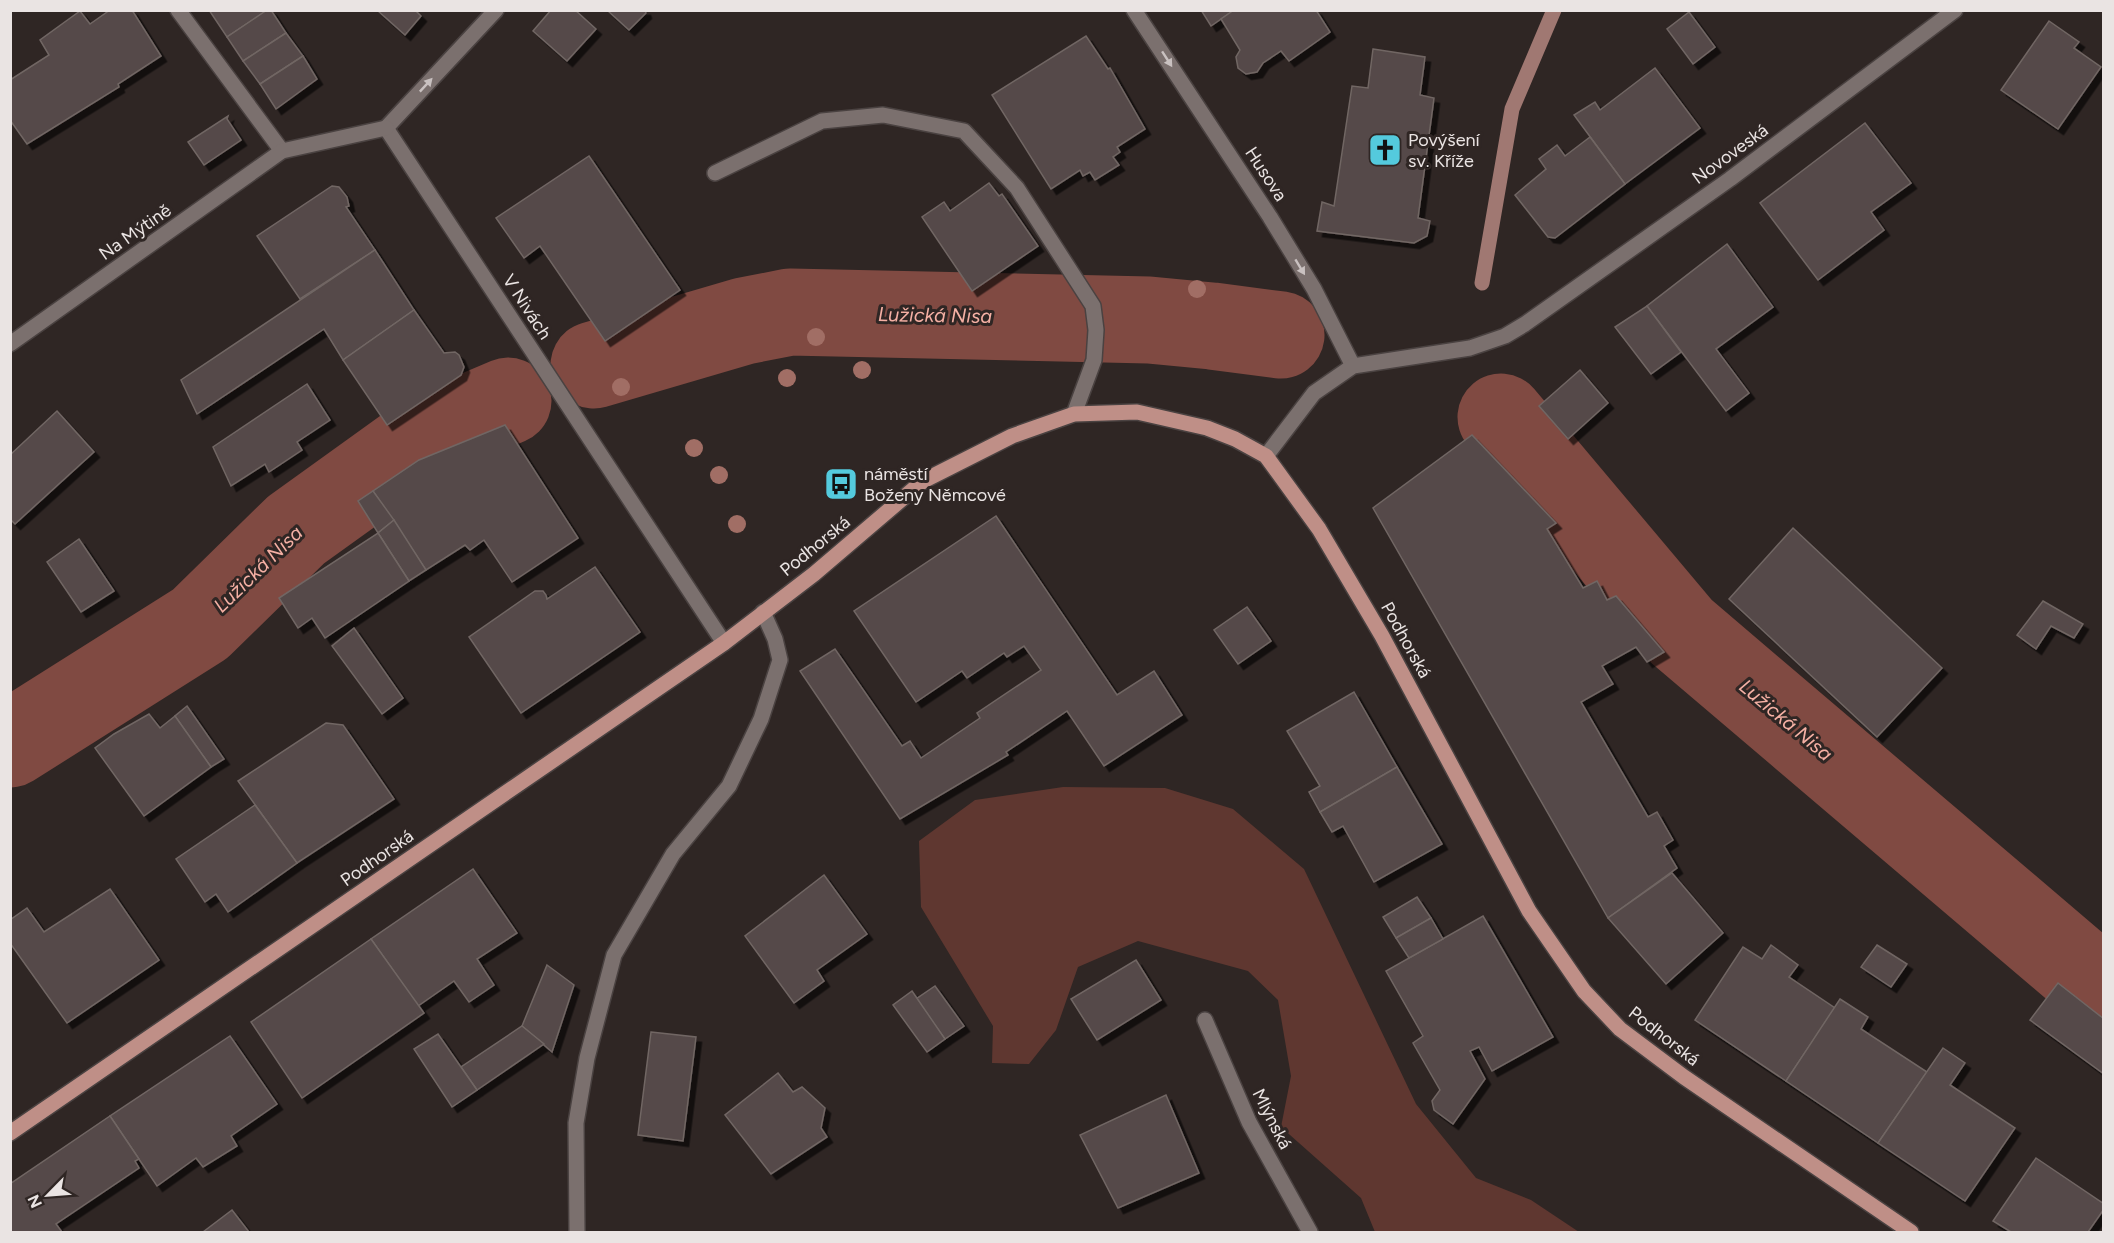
<svg xmlns="http://www.w3.org/2000/svg" width="2114" height="1243" font-family="Figtree,sans-serif">
<style>
.green{fill:#5f3730}
.lines{fill:none;stroke-linecap:round;stroke-linejoin:round}
.stream{stroke:#a07872;stroke-width:15}
.river{stroke:#804a42;stroke-width:87}
.building{fill:#544a48;stroke:#716664;stroke-width:1.5;filter:url(#shadow)}
.minor-casing{stroke:#4a4241;stroke-width:18}
.major-casing{stroke:#4a4241;stroke-width:18}
.minor{stroke:#7b706e;stroke-width:15}
.major{stroke:#bf8f87;stroke-width:15}
.tree{fill:#a16e65}
.oneway{fill:#c9c1c0}
.labels{text-anchor:middle;stroke-width:6;stroke-linejoin:round;paint-order:stroke}
.poi-label{font-size:18px;fill:#eae4e3;stroke:#2f2624;text-anchor:start}
.street-label{font-size:18px;fill:#eae4e3;stroke:#2f2624}
.water-label{font-size:20px;font-style:italic;fill:#f5b0a4;stroke:#2f2624}
</style>
<defs>
<filter id="shadow"><feDropShadow dx="5.5" dy="5.5" stdDeviation="0" flood-color="#0009"/></filter>
</defs>
<rect width="100%" height="100%" fill="#2f2624"/>
<!-- green -->
<polygon class="green" points="1063,787 1165,788 1233,809 1304,869 1416,1104 1476,1178 1531,1200 1579,1232 1375,1232 1361,1198 1281,1127 1291,1076 1278,1000 1248,971 1138,941 1078,967 1056,1030 1029,1064 992,1063 993,1026 921,907 919,841 975,800"/>
<g class="lines">
<!-- stream -->
<polyline class="stream" points="1482,283 1512,109 1554,10"/>
<!-- river -->
<g class="river">
<polyline points="594,365 744,321 790,312 1149,320 1212,326 1281,335"/>
<polyline points="1501,417 1681,631 2104,991"/>
<polyline points="10,744 200,624 296,530 428,435 508,401"/>
</g>
</g>
<!-- building -->
<g class="building">
<polygon points="110,10 132,10 161,56 118,84 119,87 27,144 10,120 10,80 49,55 40,40 80,11 90,24"/>
<polygon points="209,10 264,10 265,12 227,37"/>
<polygon points="267,10 271,10 286,33 243,61 227,37"/>
<polygon points="377,10 415,10 421,16 405,35"/>
<polygon points="551,10 575,10 596,29 567,61 533,31"/>
<polygon points="607,10 645,10 646,13 629,30"/>
<polygon points="1201,10 1234,10 1211,26"/>
<polygon points="1234,10 1316,10 1330,32 1289,61 1281,51 1263,63 1257,72 1246,74 1238,68 1236,57 1240,50 1221,19"/>
<polygon points="1689,12 1715,47 1693,64 1667,29"/>
<polygon points="2049,21 2079,42 2074,48 2101,67 2058,129 2001,90"/>
<polygon points="286,33 303,56 260,84 243,61"/>
<polygon points="1086,36 1108,69 1110,68 1145,129 1117,147 1120,152 1113,157 1119,165 1095,180 1090,172 1083,176 1080,170 1051,189 992,95"/>
<polygon points="1373,49 1425,57 1420,95 1434,98 1418,218 1430,221 1427,236 1414,243 1317,231 1322,202 1334,206 1352,86 1368,88"/>
<polygon points="303,56 317,79 276,109 260,84"/>
<polygon points="1655,68 1700,128 1625,184 1574,115 1595,102 1600,110"/>
<polygon points="228,116 227,119 241,140 204,165 188,142"/>
<polygon points="1865,123 1911,183 1871,212 1884,230 1818,280 1760,203"/>
<polygon points="1590,137 1625,184 1555,238 1548,237 1515,195 1546,169 1539,159 1557,145 1565,156"/>
<polygon points="589,156 680,290 605,341 540,246 524,258 496,218"/>
<polygon points="989,183 999,196 1002,194 1038,246 972,291 922,217 944,202 950,211"/>
<polygon points="332,186 339,187 347,197 349,206 346,207 375,250 300,299 257,236"/>
<polygon points="1727,244 1773,307 1716,349 1749,393 1726,411 1647,306"/>
<polygon points="375,250 414,310 343,360 324,329 197,414 181,380"/>
<polygon points="1647,306 1681,352 1651,374 1615,327"/>
<polygon points="414,310 444,353 455,352 459,355 464,367 461,375 387,425 343,360"/>
<polygon points="1580,370 1608,403 1568,439 1539,406"/>
<polygon points="307,384 330,420 297,442 302,450 269,472 265,464 231,486 213,447"/>
<polygon points="57,411 94,452 15,524 10,519 10,455"/>
<polygon points="505,425 578,538 512,582 484,540 470,550 465,545 426,570 373,491 419,460"/>
<polygon points="1472,435 1556,523 1547,529 1583,588 1597,581 1607,600 1616,596 1664,652 1647,662 1636,647 1602,666 1613,684 1581,702 1648,817 1657,812 1673,840 1664,846 1677,868 1608,918 1373,508"/>
<polygon points="373,491 394,520 378,533 358,501"/>
<polygon points="996,516 1117,695 1154,671 1182,715 1104,766 1067,711 1006,752 1008,755 900,819 800,671 835,649 902,746 910,741 921,758 980,718 977,713 1041,670 1024,646 1007,657 1004,653 967,678 962,671 916,702 854,611"/>
<polygon points="394,520 426,570 409,581 378,533"/>
<polygon points="1793,528 1942,668 1877,737 1729,599"/>
<polygon points="378,533 409,581 325,638 312,618 298,628 279,598"/>
<polygon points="79,539 114,591 81,612 47,562"/>
<polygon points="595,567 640,632 521,713 469,637 535,591 543,591 546,595 547,599"/>
<polygon points="2043,601 2083,624 2074,638 2051,626 2036,649 2017,635"/>
<polygon points="1247,607 1271,641 1238,664 1214,630"/>
<polygon points="354,628 403,698 382,714 332,646"/>
<polygon points="1354,692 1397,767 1320,812 1309,792 1320,786 1287,731"/>
<polygon points="187,706 224,759 211,767 175,716"/>
<polygon points="149,714 160,728 175,716 211,767 144,816 95,748 114,734"/>
<polygon points="326,723 343,725 394,799 297,863 238,781"/>
<polygon points="1397,767 1442,844 1374,882 1343,826 1332,832 1320,812"/>
<polygon points="255,805 297,863 228,912 216,894 205,902 176,859"/>
<polygon points="473,869 517,933 477,959 494,985 469,1002 454,981 418,1006 371,939"/>
<polygon points="1672,873 1723,933 1666,984 1608,918"/>
<polygon points="824,875 867,934 817,970 824,981 794,1003 745,936"/>
<polygon points="110,889 159,960 67,1023 10,943 10,920 27,908 44,932"/>
<polygon points="1417,897 1431,918 1396,938 1383,917"/>
<polygon points="1483,916 1553,1037 1492,1071 1479,1047 1470,1051 1485,1079 1453,1124 1434,1110 1432,1101 1440,1090 1413,1043 1423,1036 1386,971"/>
<polygon points="1431,918 1443,939 1409,958 1396,938"/>
<polygon points="371,939 424,1013 302,1098 251,1022"/>
<polygon points="1771,945 1798,965 1789,977 1835,1008 1786,1081 1695,1020 1743,947 1762,959"/>
<polygon points="1877,945 1907,964 1891,987 1861,967"/>
<polygon points="1136,960 1161,1000 1097,1040 1071,999"/>
<polygon points="547,965 574,985 552,1052 522,1026"/>
<polygon points="2058,983 2104,1019 2104,1074 2030,1020"/>
<polygon points="935,986 964,1026 945,1039 916,999"/>
<polygon points="912,991 945,1039 927,1052 893,1005"/>
<polygon points="1840,999 1868,1017 1861,1029 1927,1072 1878,1143 1786,1081"/>
<polygon points="522,1026 544,1044 477,1090 461,1067"/>
<polygon points="651,1032 696,1037 683,1141 638,1135"/>
<polygon points="438,1034 477,1090 452,1107 414,1049"/>
<polygon points="230,1036 277,1104 231,1136 237,1146 203,1167 196,1158 157,1186 110,1116"/>
<polygon points="1943,1048 1965,1063 1950,1085 2015,1128 1965,1201 1878,1143"/>
<polygon points="778,1073 793,1092 802,1087 825,1108 821,1128 827,1137 771,1174 725,1115"/>
<polygon points="1166,1095 1199,1173 1118,1208 1080,1135"/>
<polygon points="110,1116 139,1159 135,1161 139,1168 56,1224 62,1232 10,1232 10,1184"/>
<polygon points="2036,1158 2104,1204 2104,1209 2088,1232 2011,1232 1993,1221"/>
<polygon points="232,1210 249,1232 203,1232"/>
</g>
<g class="lines">
<!-- minor casing -->
<g class="minor-casing">
<g id="minor">
<polyline points="178,10 282,151"/>
<polyline points="1134,10 1270,217 1314,289 1353,366"/>
<polyline points="386,128 724,643"/>
<polyline points="386,128 496,10"/>
<polyline points="715,173 822,121 883,115 964,131 1017,188 1093,306 1096,330 1094,360 1074,414"/>
<polyline points="10,344 282,151 386,128"/>
<polyline points="1266,456 1314,393 1353,366 1470,348 1505,336 1525,324 1730,179 1955,10"/>
<polyline points="1205,1020 1249,1122 1310,1232"/>
<polyline points="577,1232 576,1123 587,1058 614,955 673,854 729,786 761,719 780,660 775,639 763,612"/>
</g>
</g>
<!-- major casing -->
<g class="major-casing">
<polyline id="major" points="10,1133 724,643 814,574 923,481 1012,436 1074,414 1137,412 1207,428 1235,439 1266,456 1319,529 1382,636 1529,911 1584,991 1620,1029 1684,1077 1911,1232"/>
</g>
<!-- minor -->
<use href="#minor" class="minor"/>
<!-- major -->
<use href="#major" class="major"/>
</g>
<!-- trees -->
<g class="tree">
<circle cx="1197" cy="289" r="9"/>
<circle cx="816" cy="337" r="9"/>
<circle cx="862" cy="370" r="9"/>
<circle cx="787" cy="378" r="9"/>
<circle cx="621" cy="387" r="9"/>
<circle cx="694" cy="448" r="9"/>
<circle cx="719" cy="475" r="9"/>
<circle cx="737" cy="524" r="9"/>
</g>
<!-- one-way arrows -->
<defs><path id="oneway-solid" d="M-6-.8H1V-3.2L6.5 0L1 3.2V.8H-6Z" transform="scale(1.5)"/></defs>
<g class="oneway">
<use href="#oneway-solid" transform="translate(1167 59) rotate(57)"/>
<use href="#oneway-solid" transform="translate(426 85) rotate(-47)"/>
<use href="#oneway-solid" transform="translate(1300 267) rotate(59)"/>
</g>
<!-- icons -->
<defs>
<g id="church-square" transform="scale(1.725)"><rect x="-9" y="-9" width="18" height="18" rx="4" fill="#54cadd" stroke="#2f2624"/><path d="M-1.2-6h2.4v3.5h3.3v2.4h-3.3V6h-2.4V-.1h-3.3v-2.4h3.3Z" fill="#111"/></g>
<g id="bus-square" transform="scale(1.725)"><rect x="-9" y="-9" width="18" height="18" rx="4" fill="#54cadd" stroke="#2f2624"/><path d="M-5-6H5V4H4V6H2V4H-2V6H-4V4H-5ZM-3.5-4V0h7V-4ZM-3.5 1.2v1.5H-2V1.2ZM2 1.2v1.5H3.5V1.2Z" fill="#111"/></g>
</defs>
<g fill-rule="evenodd">
<use href="#church-square" x="1385" y="150"/>
<use href="#bus-square" x="841" y="484"/>
</g>
<g class="labels">
<!-- poi labels -->
<g class="poi-label">
<text x="1408" y="146">Povýšení<tspan x="1408" dy="21">sv. Kříže</tspan></text>
<text x="864" y="480">náměstí<tspan x="864" dy="21">Boženy Němcové</tspan></text>
</g>
<!-- street labels -->
<g class="street-label">
<text transform="translate(1730 154) rotate(-36)" y="6">Novoveská</text>
<text transform="translate(1266 174) rotate(57)" y="6">Husova</text>
<text transform="translate(135 232) rotate(-35)" y="6">Na Mýtině</text>
<text transform="translate(527 307) rotate(57)" y="6">V Nivách</text>
<text transform="translate(815 546) rotate(-39)" y="6">Podhorská</text>
<text transform="translate(1406 640) rotate(61)" y="6">Podhorská</text>
<text transform="translate(377 858) rotate(-35)" y="6">Podhorská</text>
<text transform="translate(1664 1036) rotate(38)" y="6">Podhorská</text>
<text transform="translate(1272 1119) rotate(63)" y="6">Mlýnská</text>
</g>
<!-- water labels -->
<g class="water-label">
<text transform="translate(935 315) rotate(1)" y="7">Lužická Nisa</text>
<text transform="translate(258 569) rotate(-44)" y="7">Lužická Nisa</text>
<text transform="translate(1786 720) rotate(40)" y="7">Lužická Nisa</text>
</g>
</g>
<!-- border -->
<rect width="2114" height="1243" fill="none" stroke="#eae4e3" stroke-width="24"/>
<!-- north arrow -->
<g transform="translate(48 1195) rotate(245)" stroke="#2f2624" stroke-width="4.5" paint-order="stroke">
<path d="M0-4.5L10 22L0 15L-10 22Z" fill="#eae4e3"/>
<text y="-9" font-size="16" font-weight="bold" text-anchor="middle" fill="#eae4e3">N</text>
</g>
</svg>
